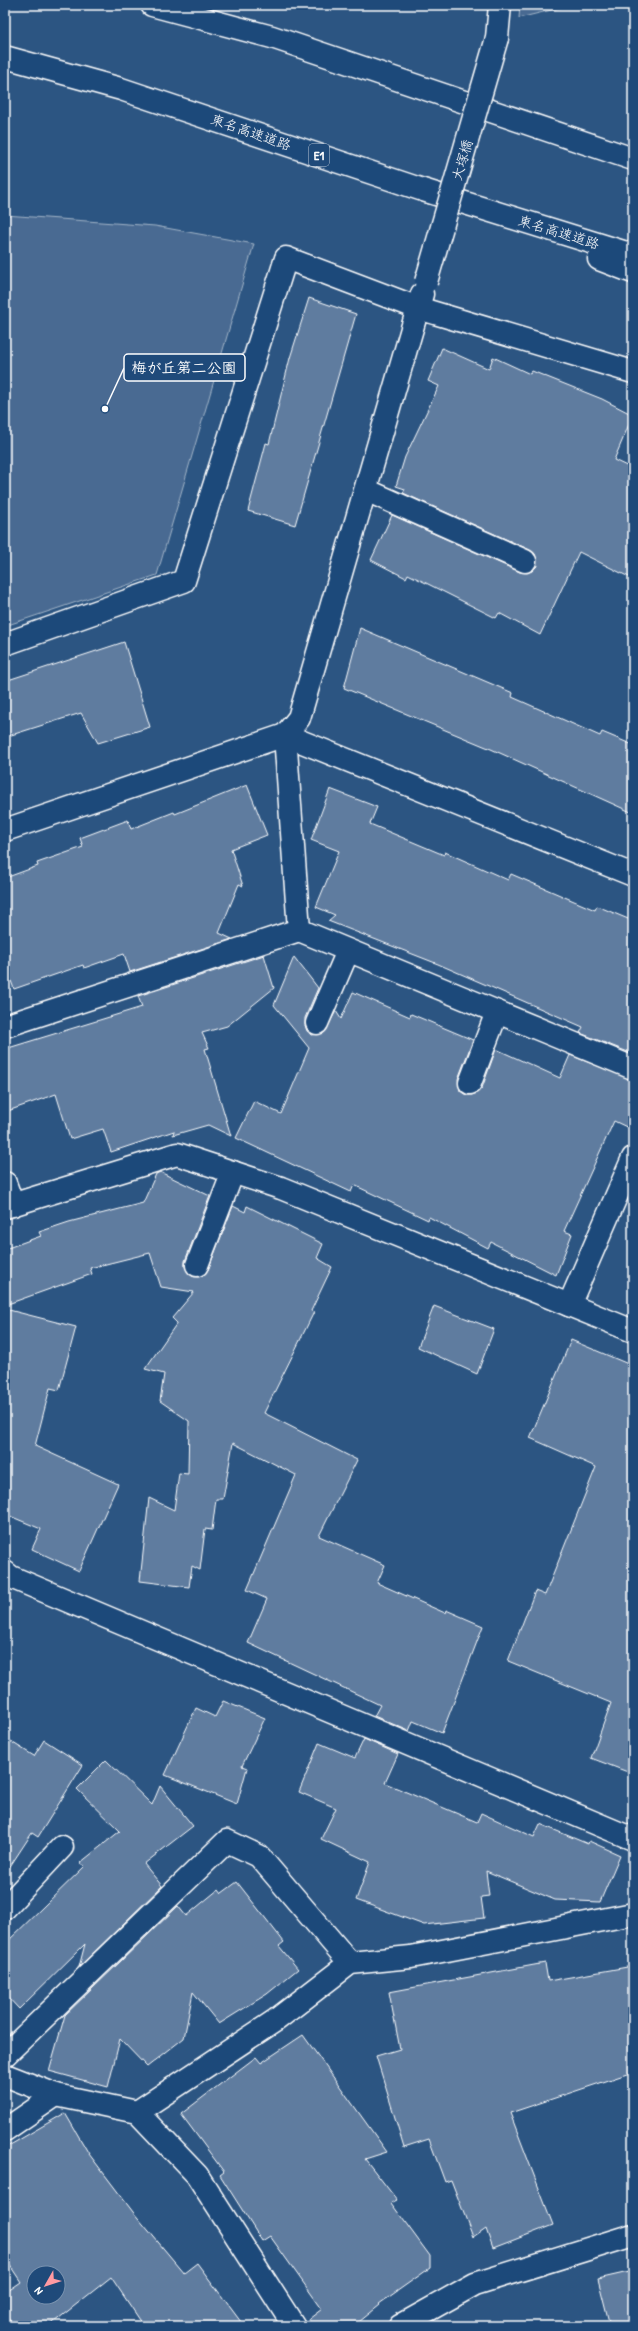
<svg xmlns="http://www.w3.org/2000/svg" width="638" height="2331" font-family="'Patrick Hand','Klee One',sans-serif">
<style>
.green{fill:#486b92;stroke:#a4b5c8}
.building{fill:#5e7c9f;stroke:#fff;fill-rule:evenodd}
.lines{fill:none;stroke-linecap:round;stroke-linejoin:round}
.minor-casing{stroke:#fff;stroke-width:25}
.highway-casing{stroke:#fff;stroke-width:25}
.minor{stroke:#1f4a7a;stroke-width:22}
.highway{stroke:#1f4a7a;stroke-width:22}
.minor-bridge-casing{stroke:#fff;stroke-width:25;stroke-linecap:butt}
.minor-bridge{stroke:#1f4a7a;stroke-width:22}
.labels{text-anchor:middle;stroke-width:3.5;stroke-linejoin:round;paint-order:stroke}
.shield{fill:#1f4a7a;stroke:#bcc9d7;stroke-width:1}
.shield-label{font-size:13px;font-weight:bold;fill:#fff}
.street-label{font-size:14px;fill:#fff;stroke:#1f4a7a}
.leader{fill:none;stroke:#fff;stroke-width:1.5}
.callout-dot{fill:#fff;stroke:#1f4a7a;stroke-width:1.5}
.callout{fill:#1f4a7a;stroke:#fff;stroke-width:1.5}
.callout-label{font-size:15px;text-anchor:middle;font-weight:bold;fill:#fff}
</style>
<rect width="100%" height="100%" fill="#2c5582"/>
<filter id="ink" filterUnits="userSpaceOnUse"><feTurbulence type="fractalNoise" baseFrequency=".025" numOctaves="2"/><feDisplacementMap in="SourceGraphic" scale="8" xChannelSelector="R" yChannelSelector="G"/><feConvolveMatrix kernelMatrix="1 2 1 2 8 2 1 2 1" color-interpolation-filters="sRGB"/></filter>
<g filter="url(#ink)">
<!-- green -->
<g class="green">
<polygon points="520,5 572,5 519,18"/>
<polygon points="5,215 155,226 254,244 157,575 5,626"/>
</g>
<!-- building -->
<g class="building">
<polygon points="309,298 356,314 295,525 248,511 266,443 269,444 290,358"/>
<polygon points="442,348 489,369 493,357 530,374 532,371 602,399 633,415 614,460 633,469 633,579 579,552 540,635 499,613 496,618 408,574 406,578 371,560 392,515 520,572 532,571 537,566 535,554 530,550 403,493 405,489 396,486 405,457 439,386 428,381"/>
<polygon points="360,628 513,693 512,697 600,736 602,732 633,745 633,813 491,749 344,688"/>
<polygon points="124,642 150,727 98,743 81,713 5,737 5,681"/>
<polygon points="247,785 267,835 231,849 243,886 239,884 219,933 232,939 130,972 124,954 84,968 83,965 14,989 5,964 5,878 38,866 37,863 83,847 80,838 128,820 131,829 174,812 175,814"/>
<polygon points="330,789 377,807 370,824 444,855 445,852 508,880 511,874 595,910 597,906 633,921 633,1054 580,1033 583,1027 438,964 328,921 335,915 316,907 339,851 311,840"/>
<polygon points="264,955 274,988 227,1026 202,1033 209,1048 205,1049 231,1136 208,1125 173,1135 174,1131 111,1152 103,1129 70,1139 56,1094 5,1112 5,1049 142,1007 138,996"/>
<polygon points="294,957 318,988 305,1018 305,1025 307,1031 312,1035 324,1033 336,1011 341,1019 353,992 410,1017 411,1014 473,1040 458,1079 460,1091 466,1095 472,1095 482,1088 496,1049 560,1078 570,1055 633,1080 633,1130 614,1121 564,1231 572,1234 556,1275 491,1242 488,1248 429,1217 428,1220 354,1185 351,1192 236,1138 254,1101 281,1114 309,1048 274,1005"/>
<polygon points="160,1172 210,1196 185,1261 185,1267 192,1276 199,1277 208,1270 233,1206 245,1212 247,1206 323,1244 317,1258 332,1267 311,1311 314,1312 264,1413 357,1460 319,1536 385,1565 377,1583 445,1613 446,1610 483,1626 442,1733 413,1721 409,1731 374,1716 380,1705 248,1643 267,1599 247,1590 296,1475 233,1443 223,1499 216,1499 212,1530 205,1529 200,1570 192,1566 189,1587 140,1581 149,1498 174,1510 179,1473 188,1474 189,1421 160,1401 164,1374 145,1369 177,1323 172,1318 194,1292 161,1287 150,1253 90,1268 92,1274 5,1305 5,1249 41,1236 39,1232 69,1222 143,1203 156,1174"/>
<polygon points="434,1306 494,1329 477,1374 418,1347"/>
<polygon points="5,1309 76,1327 59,1390 50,1388 35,1446 118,1484 79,1571 32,1549 41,1529 5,1514"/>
<polygon points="571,1340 633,1366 633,1774 591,1758 611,1703 508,1661 535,1591 545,1595 596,1467 530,1438"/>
<polygon points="223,1701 265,1718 242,1766 247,1768 237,1804 165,1775 196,1708 215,1717"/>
<polygon points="5,1738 34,1756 44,1740 83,1765 38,1837 32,1833 5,1874"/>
<polygon points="364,1739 398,1754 385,1783 477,1822 481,1813 534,1837 540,1824 588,1844 589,1841 620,1855 600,1902 555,1900 486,1871 489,1896 481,1897 484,1918 424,1925 356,1900 370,1862 321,1839 336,1808 299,1792 319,1743 355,1758"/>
<polygon points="106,1760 152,1805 160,1786 193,1826 144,1864 162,1886 79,1967 85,1944 19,2009 5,1994 5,1944 85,1866 80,1863 120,1831 77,1789"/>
<polygon points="237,1882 284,1942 279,1946 298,1969 267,1994 219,2024 193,1992 184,2038 147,2067 120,2039 108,2087 49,2071 65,2015 178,1906 186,1916 219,1889 222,1893"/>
<polygon points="545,1963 548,1981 633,1966 633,2072 510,2113 553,2225 493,2248 486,2228 473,2237 451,2180 445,2182 429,2139 404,2147 376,2056 400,2049 389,1992"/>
<polygon points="303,2035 387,2152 365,2159 397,2200 391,2203 430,2256 430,2268 379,2304 380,2305 354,2326 306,2326 305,2322 322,2309 270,2236 262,2241 220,2175 224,2172 181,2114 256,2057 261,2063"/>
<path d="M65 2113 89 2154 133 2212 184 2273 197 2263 244 2326H144L111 2277 49 2326H15L5 2313V2293L21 2282 5 2258V2148ZM34 2273H58V2297H34Z"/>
<polygon points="633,2271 633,2326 610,2326 598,2279"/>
</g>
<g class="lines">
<!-- minor casing -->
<g class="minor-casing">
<g id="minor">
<polyline points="497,38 500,5"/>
<polyline points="366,490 525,561"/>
<polyline points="5,644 184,581 286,258 418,308 633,372"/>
<polyline points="285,735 633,875"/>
<polyline points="285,735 299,930"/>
<polyline points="5,830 285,735 299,718 422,294"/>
<polyline points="317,1023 348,951"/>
<polyline points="5,1026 299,930 633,1068"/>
<polyline points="470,1083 497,1012"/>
<polyline points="5,1183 13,1205"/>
<polyline points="5,1207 177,1154 281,1188 633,1331"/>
<polyline points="197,1265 233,1172"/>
<polyline points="569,1305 633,1158"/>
<polyline points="5,1572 11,1577 633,1839"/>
<polyline points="5,1908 62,1847"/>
<polyline points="5,2055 227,1841 259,1856 350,1963"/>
<polyline points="5,2075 56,2095 137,2112 197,2175 294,2326"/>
<polyline points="137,2112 276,2020 350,1963 411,1957 633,1914"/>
<polyline points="5,2130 56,2095"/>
<polyline points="400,2326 475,2284 633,2235"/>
</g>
</g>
<!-- highway casing -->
<g class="highway-casing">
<g id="highway">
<polyline points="152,5 272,37 633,159"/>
<polyline points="5,57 121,89 423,190 633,255"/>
<polyline points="599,259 633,272"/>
</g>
</g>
<!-- minor -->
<use href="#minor" class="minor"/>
<!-- highway -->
<use href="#highway" class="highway"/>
<!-- minor-bridge casing -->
<g class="minor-bridge-casing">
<polyline id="minor-bridge" points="426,282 497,38"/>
</g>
<!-- minor-bridge -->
<use href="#minor-bridge" class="minor-bridge"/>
</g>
</g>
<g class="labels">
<!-- shield labels -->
<rect class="shield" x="309" y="144" width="20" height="22" rx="3"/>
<g class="shield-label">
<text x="319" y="160">E1</text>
</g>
<!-- street labels -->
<g class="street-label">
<text transform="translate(251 132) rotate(19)" y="5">東名高速道路</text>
<text transform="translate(462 160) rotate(-74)" y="5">大塚橋</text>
<text transform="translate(559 232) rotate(17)" y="5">東名高速道路</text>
</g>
</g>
<!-- callouts -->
<path class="leader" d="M105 409L124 368"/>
<circle class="callout-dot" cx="105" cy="409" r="4"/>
<rect class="callout" x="124" y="354" width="121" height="27" rx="4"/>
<g class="callout-label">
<text x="184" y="373">梅が丘第二公園</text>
</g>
<!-- margin -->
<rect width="638" height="2331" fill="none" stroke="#1f4a7a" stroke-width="20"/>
<rect x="10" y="10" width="618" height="2311" fill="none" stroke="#fff" stroke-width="1.5" filter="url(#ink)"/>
<!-- north arrow -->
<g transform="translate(46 2285) rotate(231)"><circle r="19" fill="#1f4a7a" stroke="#7992af"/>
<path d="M0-3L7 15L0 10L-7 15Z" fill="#ff9aa2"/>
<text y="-6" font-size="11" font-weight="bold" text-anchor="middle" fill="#ffffff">N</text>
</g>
</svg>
